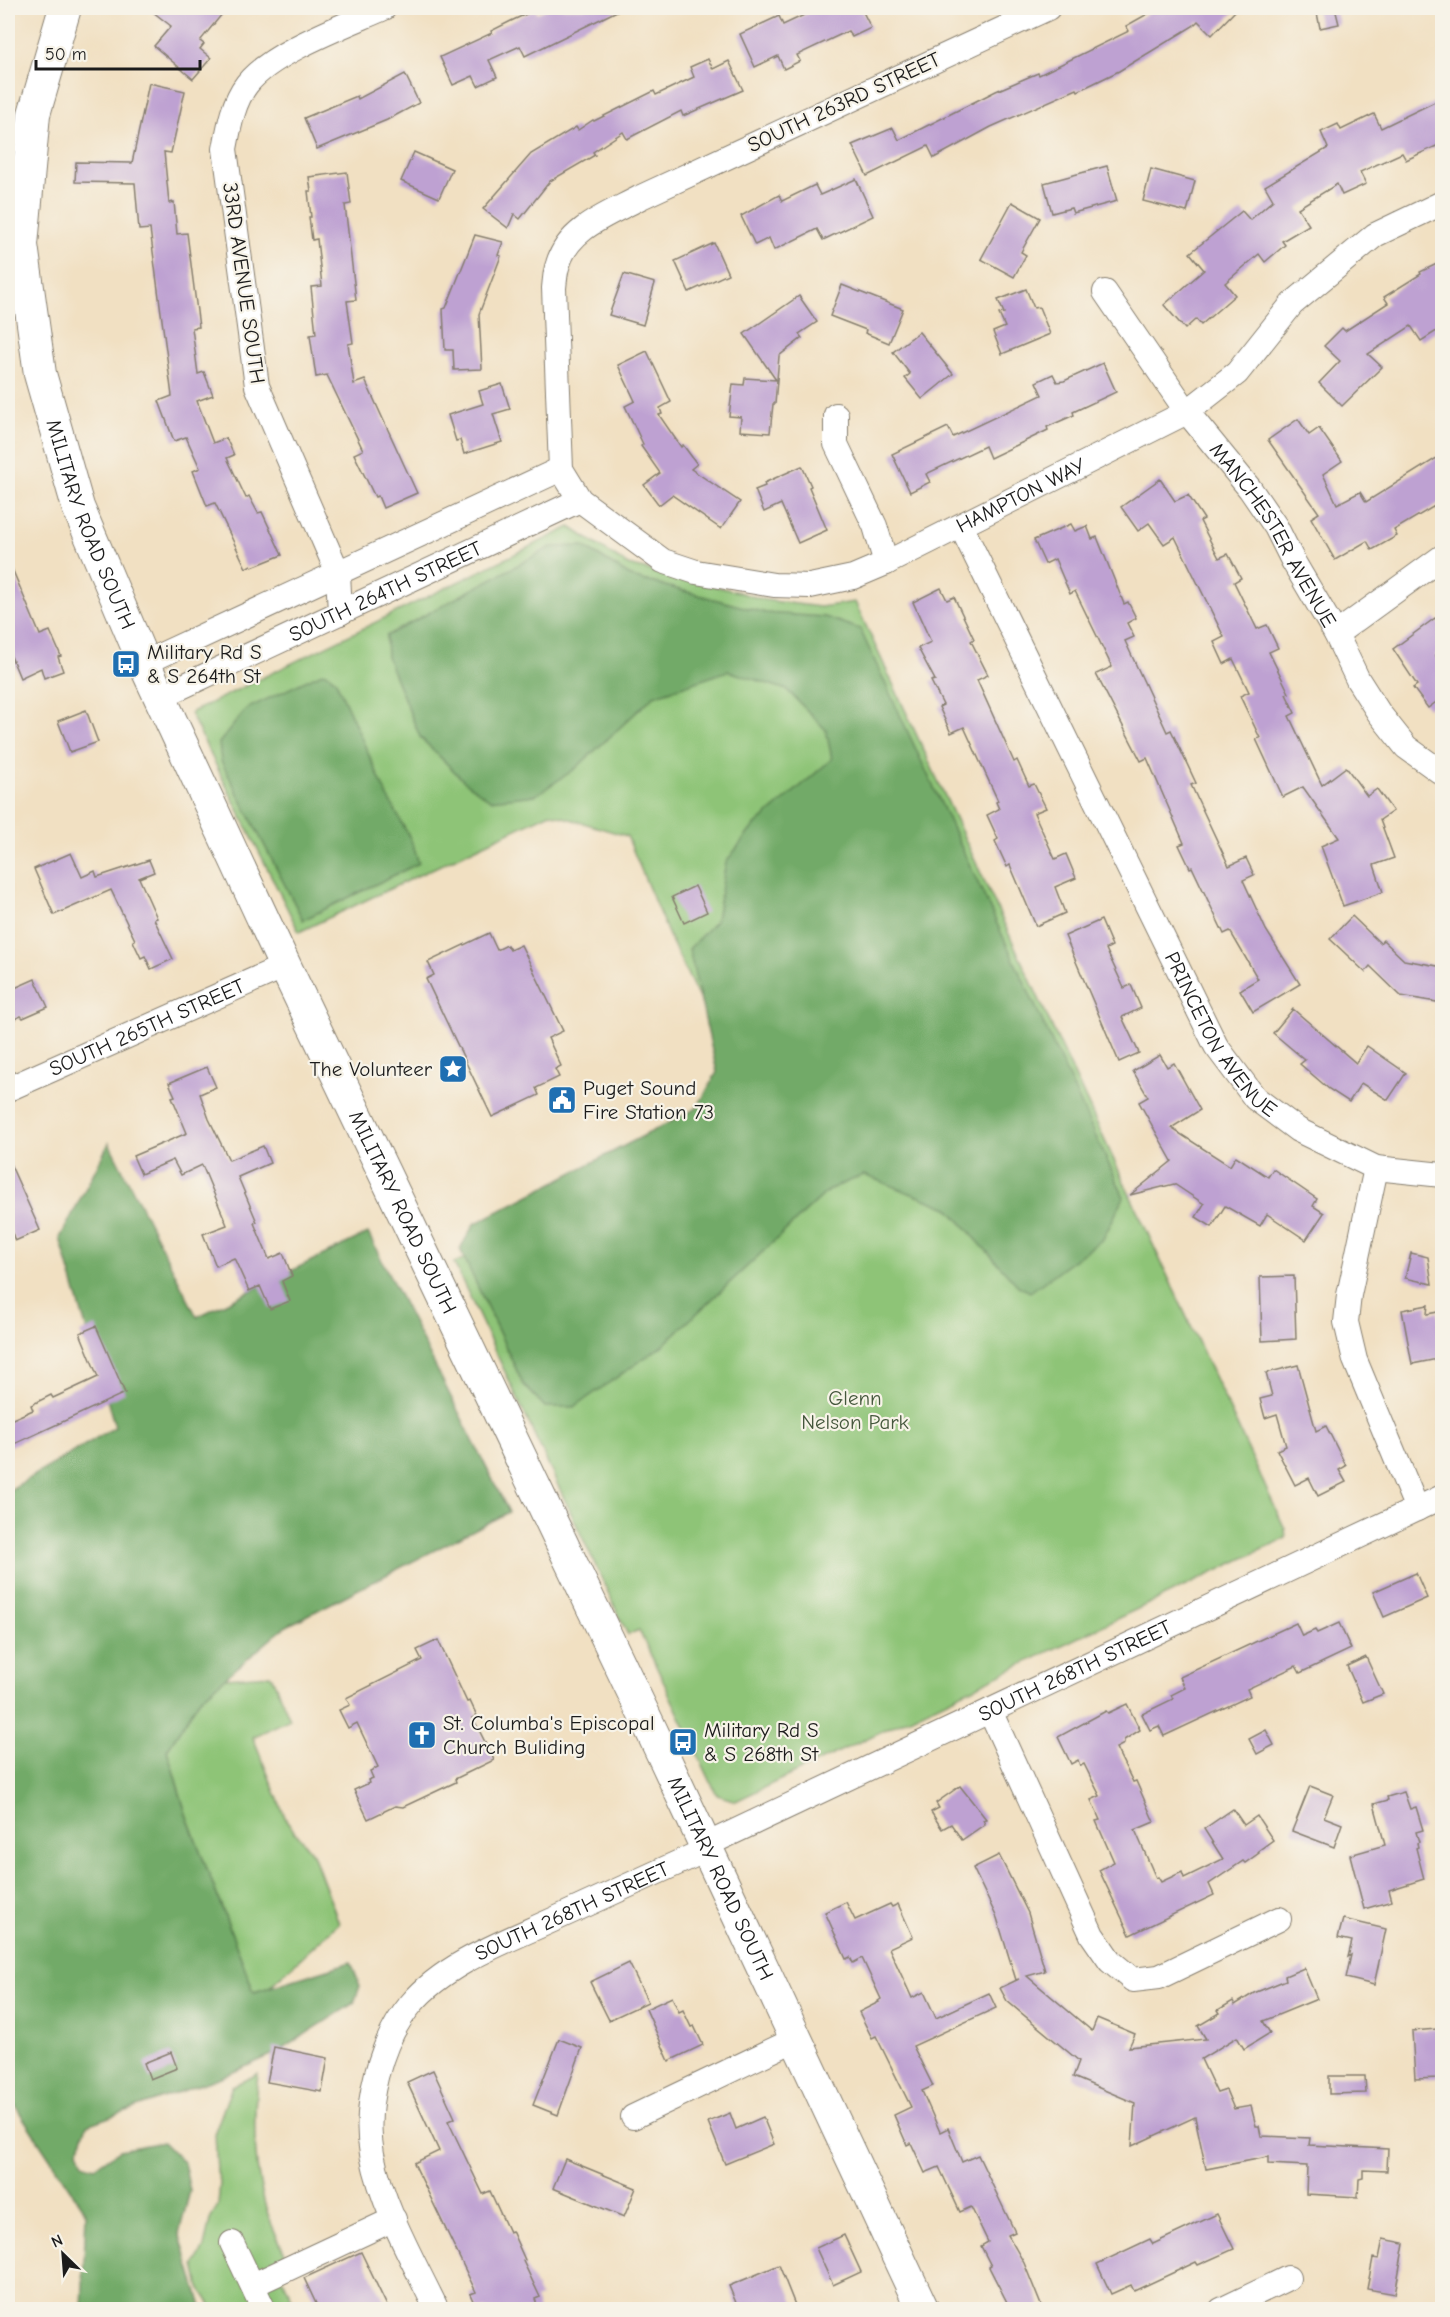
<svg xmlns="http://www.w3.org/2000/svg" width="1450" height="2317" font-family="'Comic Neue',sans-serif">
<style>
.green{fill:#8ec477;stroke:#55704a;stroke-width:1.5}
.forest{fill:#72aa68;stroke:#476342;stroke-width:1.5}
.building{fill:#bea1d2}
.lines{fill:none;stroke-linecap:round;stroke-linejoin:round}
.minor-casing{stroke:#867e6f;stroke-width:26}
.major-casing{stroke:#867e6f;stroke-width:34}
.minor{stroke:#fff;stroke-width:24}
.major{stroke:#fff;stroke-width:32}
.labels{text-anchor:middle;stroke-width:4.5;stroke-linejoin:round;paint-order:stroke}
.street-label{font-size:21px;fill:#1c1c1c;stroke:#f7f3e8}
.poi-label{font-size:21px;fill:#1c1c1c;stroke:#f7f3e8;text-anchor:start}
.park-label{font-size:21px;fill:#44573c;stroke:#f7f3e8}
</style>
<rect width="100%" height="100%" fill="#f7f3e8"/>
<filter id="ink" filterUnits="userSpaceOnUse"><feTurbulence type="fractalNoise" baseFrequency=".0167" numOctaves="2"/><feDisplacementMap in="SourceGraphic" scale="12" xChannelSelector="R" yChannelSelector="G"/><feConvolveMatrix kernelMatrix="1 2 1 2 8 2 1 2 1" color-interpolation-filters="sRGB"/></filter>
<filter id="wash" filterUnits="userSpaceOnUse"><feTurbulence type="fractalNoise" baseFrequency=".008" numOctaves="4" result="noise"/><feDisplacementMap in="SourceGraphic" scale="24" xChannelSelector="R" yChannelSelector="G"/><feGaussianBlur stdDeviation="1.35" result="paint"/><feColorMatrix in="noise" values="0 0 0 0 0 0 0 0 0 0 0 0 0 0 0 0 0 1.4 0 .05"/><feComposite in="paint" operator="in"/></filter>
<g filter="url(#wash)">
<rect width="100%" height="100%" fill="#f1e0c2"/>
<!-- green -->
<g class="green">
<polygon points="570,527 628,565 735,591 765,600 820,607 855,602 1285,1529 1286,1538 736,1801 717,1795 639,1630 628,1635 454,1263 759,1123 669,936 627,836 550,813 299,932 190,713"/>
<polygon points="271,1675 290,1719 253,1737 287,1822 313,1854 339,1923 268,1988 254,1992 186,1814 167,1750 199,1700 225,1678"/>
<path d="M258 2074C252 2124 253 2177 272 2225 278 2239 285 2253 292 2267L280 2273 297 2309H214L200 2288 195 2265 204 2247 210 2220 218 2205 220 2182 217 2172 215 2132 232 2086Z"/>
</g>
<!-- forest -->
<g class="forest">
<polygon points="583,546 632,577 766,613 825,617 860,629 1124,1197 1103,1239 1030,1292 1018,1286 948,1208 864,1175 830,1189 662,1346 574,1407 545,1407 523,1384 460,1249 474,1224 697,1108 717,1072 689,949 716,920 726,862 753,827 832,759 826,730 787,690 728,671 654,696 575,769 536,795 490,800 465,782 420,737 387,657 386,636 551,547"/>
<polygon points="324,672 335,679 386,793 411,840 419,863 303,920 221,761 219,743 246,709"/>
<polygon points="109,1143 197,1317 368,1233 509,1512 285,1627 199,1700 167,1750 186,1814 254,1992 351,1962 360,1986 354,2003 276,2053 229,2074 87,2125 78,2150 83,2163 95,2167 120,2150 163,2142 184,2163 190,2191 179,2233 203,2309 82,2309 86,2213 8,2095 8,1491 115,1427 60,1238"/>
</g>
<g id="blocks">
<!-- building -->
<g class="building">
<polygon points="148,8 227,8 200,41 204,44 200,49 211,58 193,79 154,46 171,26"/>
<polygon points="549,8 623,8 525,56 520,46 489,60 497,77 478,86 473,76 453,85 440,57 492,33 491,31 511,21 535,10 537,13"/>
<polygon points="819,8 861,8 871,28 852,37 848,31 797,55 800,61 784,69 778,56 755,67 740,34 779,16 783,25"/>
<polygon points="1158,8 1238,8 1212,35 1198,21 1193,26 1119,71 1078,91 1077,89 991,127 934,158 928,146 867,176 852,145 893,128 899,140 996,91 1038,73 1039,75 1129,31 1126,26"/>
<polygon points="1316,8 1335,8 1339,24 1320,28"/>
<polygon points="708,59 713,69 729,61 743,90 683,116 681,111 627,139 623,132 593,152 595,155 550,181 520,219 514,214 508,228 483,209 531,154 576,127 578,130 593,120 594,121 654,91 656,95 694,77 690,67"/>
<polygon points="405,74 419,103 387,120 317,149 304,118 357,96 358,99"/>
<polygon points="149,83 185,91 171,153 164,152 169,203 174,202 177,234 187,233 199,327 192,328 198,374 204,372 213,395 197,401 213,443 226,438 234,455 227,458 246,498 249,496 258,513 262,512 282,555 252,567 251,565 246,568 215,503 207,506 193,471 200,468 186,437 174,441 159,401 172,396 150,229 139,230 135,183 75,182 76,162 132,163"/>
<polygon points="1443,98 1443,143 1406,160 1402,153 1360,172 1366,184 1342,195 1337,184 1298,208 1309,225 1282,241 1285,245 1265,262 1259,254 1225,283 1235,295 1201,325 1196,319 1185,329 1164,305 1204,270 1190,253 1242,211 1250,220 1273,200 1265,186 1328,148 1321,132 1338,124 1341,130 1374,114 1381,128"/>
<polygon points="414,152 452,169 439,198 401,181"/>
<polygon points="1107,166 1117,201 1073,213 1071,208 1052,213 1044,183"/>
<polygon points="1151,169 1195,181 1187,212 1143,201"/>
<polygon points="347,172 351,204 345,205 356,300 347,301 353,343 348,344 354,384 365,380 417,493 383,508 378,496 375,497 354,454 363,450 327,375 316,377 310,335 316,334 311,287 322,286 317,239 312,240 309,217 311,217 308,191 311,191 309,177"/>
<polygon points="856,179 873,216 823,240 817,229 774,250 769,238 755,245 741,216 779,195 782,201 815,185 820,195"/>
<polygon points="1012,202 1040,218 1021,252 1026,255 1014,277 981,259"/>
<polygon points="475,235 503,242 498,255 501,256 479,314 482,369 454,370 453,350 445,350 443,309 446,308"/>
<polygon points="714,243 728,274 689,292 675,261"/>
<polygon points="1443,261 1443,327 1421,341 1411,326 1368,354 1382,367 1342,406 1319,383 1340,361 1324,346 1342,328 1345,331 1388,303 1384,297 1421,274 1420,272"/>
<polygon points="624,274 655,283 643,325 609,315"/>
<polygon points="842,285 903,309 889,343 865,333 866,330 830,316"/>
<polygon points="1026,289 1034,308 1039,307 1050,334 1002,354 993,332 1005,327 999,314 1004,313 998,300"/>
<polygon points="799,296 817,322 799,334 802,338 779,356 775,404 773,404 770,433 740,431 741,417 729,416 733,384 744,385 745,378 776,380 744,334"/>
<polygon points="919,332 953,374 922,399 905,378 910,374 893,352"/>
<polygon points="647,351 671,402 660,408 662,414 659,415 681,447 683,445 697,464 691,469 740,502 721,529 672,495 659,505 644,485 660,473 641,446 643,444 625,406 635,401 618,365"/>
<polygon points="1103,363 1116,392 1073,412 1074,415 1047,427 1048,430 990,458 985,446 926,474 930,482 910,492 892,454 948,427 953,437 1042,395 1036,382 1053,374 1057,382 1064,381"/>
<polygon points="502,384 510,409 493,414 502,442 464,454 460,440 456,441 448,415 483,404 479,391"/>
<polygon points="1298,419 1309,435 1319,428 1342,461 1323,474 1337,504 1360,492 1366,502 1443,454 1443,501 1394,530 1397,536 1372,550 1367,541 1335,560 1311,518 1319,513 1268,440"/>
<polygon points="802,466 811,486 809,487 827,530 798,543 781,504 764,512 755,490 765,486 764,483"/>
<polygon points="1160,479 1175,501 1188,495 1204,519 1200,521 1219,558 1228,554 1241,578 1234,582 1257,629 1267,625 1278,648 1269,652 1289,693 1286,694 1295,713 1289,716 1322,785 1346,767 1367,796 1377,789 1393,811 1380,820 1394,858 1374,865 1383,892 1343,906 1321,846 1339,838 1303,787 1283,797 1256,739 1260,738 1240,696 1249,692 1233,659 1224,664 1214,642 1224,637 1175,537 1164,544 1149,523 1138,531 1121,507"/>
<polygon points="1071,524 1075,531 1087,526 1092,539 1097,537 1124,604 1128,602 1136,618 1127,623 1134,637 1125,641 1167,732 1171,730 1196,783 1191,785 1229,866 1246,858 1254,875 1243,880 1266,930 1300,984 1253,1012 1240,990 1258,979 1230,931 1224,934 1192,867 1190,868 1179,845 1184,843 1147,758 1141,761 1096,674 1112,667 1075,591 1070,594 1055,559 1045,564 1034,540"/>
<polygon points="8,559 40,635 50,631 61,656 58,657 63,671 44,678 41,668 20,678 8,649"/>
<polygon points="941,588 947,600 954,597 974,639 971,641 988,675 977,680 1014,762 1017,760 1029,786 1034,784 1046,808 1034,813 1055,859 1066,854 1076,878 1055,887 1065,913 1036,926 1010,865 1007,867 995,841 998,839 987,815 999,809 996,802 998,801 964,727 951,733 939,707 943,705 931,681 935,680 918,648 931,642 913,602"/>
<polygon points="1435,618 1443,629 1443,650 1435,655 1443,665 1443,697 1428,708 1413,688 1417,685 1393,649"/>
<polygon points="86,710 98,742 70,752 58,721"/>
<polygon points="71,853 82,877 95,871 97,877 149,860 154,872 139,878 157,918 154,919 173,959 151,969 145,956 141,958 133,941 135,940 111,890 54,915 34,869"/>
<polygon points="695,886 707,912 684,923 672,897"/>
<polygon points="1352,916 1380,943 1383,940 1404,960 1443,967 1443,1003 1401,996 1370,966 1365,972 1330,939"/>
<polygon points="1101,920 1112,946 1106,949 1124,988 1131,985 1141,1008 1122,1017 1139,1053 1119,1062 1065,936"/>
<polygon points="489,933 497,950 507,945 510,950 521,945 563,1031 548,1038 561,1066 555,1069 559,1077 536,1088 539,1095 492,1117 426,979 434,975 428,962"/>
<polygon points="35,979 48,1007 23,1018 21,1016 8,1022 8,991"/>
<polygon points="1293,1009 1356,1063 1367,1046 1406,1073 1388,1100 1361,1083 1349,1102 1329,1089 1300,1064 1305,1060 1273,1033"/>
<polygon points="1160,1055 1167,1067 1174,1063 1200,1110 1171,1128 1230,1166 1236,1156 1268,1177 1273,1169 1317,1199 1313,1206 1324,1213 1306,1240 1267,1214 1260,1226 1225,1206 1212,1227 1196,1217 1204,1204 1174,1184 1130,1195 1172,1161 1139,1102 1148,1097 1133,1071"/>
<polygon points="207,1067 216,1087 200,1094 209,1119 229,1160 263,1146 270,1163 238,1177 257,1222 254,1223 269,1259 283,1253 292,1276 282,1281 290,1301 270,1309 260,1286 249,1291 234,1258 216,1266 203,1234 227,1225 202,1165 181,1175 173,1160 141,1174 133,1156 187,1133 172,1097 175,1096 169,1083"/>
<polygon points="8,1159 40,1230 15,1241 8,1222"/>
<polygon points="1411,1253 1428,1257 1432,1284 1405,1278"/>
<polygon points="1294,1276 1296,1339 1262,1341 1260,1277"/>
<polygon points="1428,1305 1427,1314 1438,1312 1440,1326 1443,1326 1443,1358 1412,1364 1402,1310"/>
<polygon points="96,1326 125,1393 8,1447 8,1421 33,1410 31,1405 51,1395 53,1398 98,1377 80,1333"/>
<polygon points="1298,1365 1316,1431 1326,1426 1346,1466 1339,1470 1346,1482 1318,1496 1309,1478 1295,1485 1277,1450 1286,1446 1277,1414 1265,1418 1260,1399 1272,1396 1266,1373"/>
<polygon points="1416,1573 1427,1598 1384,1617 1373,1592"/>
<polygon points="1296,1623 1302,1636 1315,1630 1317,1633 1339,1623 1351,1649 1300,1673 1296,1666 1247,1689 1250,1696 1164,1736 1159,1726 1150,1730 1142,1714 1173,1699 1171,1695 1185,1688 1180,1677"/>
<polygon points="438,1640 467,1702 470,1701 477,1716 473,1718 494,1760 455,1779 456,1782 403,1807 395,1806 368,1819 354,1790 369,1783 368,1780 373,1778 370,1771 378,1767 357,1723 348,1728 339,1710 350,1705 346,1698 422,1660 417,1650"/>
<polygon points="1366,1657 1383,1694 1363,1702 1347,1666"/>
<polygon points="1127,1704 1140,1730 1124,1740 1124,1744 1116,1748 1133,1782 1136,1781 1154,1822 1135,1830 1156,1878 1158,1877 1161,1882 1182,1872 1184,1878 1223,1859 1204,1829 1233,1809 1244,1825 1257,1816 1273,1840 1258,1851 1259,1853 1245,1863 1243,1861 1209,1884 1214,1895 1130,1935 1099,1870 1114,1862 1096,1821 1100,1820 1091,1800 1100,1796 1084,1764 1080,1766 1078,1760 1071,1764 1058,1737 1106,1711 1108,1713"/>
<polygon points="1266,1730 1274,1745 1257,1754 1249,1739"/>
<polygon points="960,1786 986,1819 983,1820 985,1824 962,1840 951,1824 942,1829 931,1812 939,1808 936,1803"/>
<polygon points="1310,1786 1333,1795 1324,1817 1342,1824 1334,1847 1292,1831"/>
<polygon points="1404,1792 1410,1809 1416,1807 1423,1830 1416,1832 1419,1842 1417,1843 1418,1847 1416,1848 1424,1879 1389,1890 1392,1901 1364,1909 1350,1855 1385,1845 1374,1804 1388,1800 1387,1797"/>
<polygon points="999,1855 1028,1913 1045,1971 1027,1976 1092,2031 1097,2018 1135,2034 1129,2047 1206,2039 1198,2026 1220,2013 1218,2010 1233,2001 1235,2005 1254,1993 1286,1980 1285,1976 1304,1968 1317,1999 1263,2021 1270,2033 1244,2049 1237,2037 1201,2059 1217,2093 1226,2090 1234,2109 1251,2106 1256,2126 1259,2126 1261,2136 1310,2138 1309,2145 1388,2149 1387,2171 1363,2170 1363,2178 1359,2179 1358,2197 1306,2194 1307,2166 1268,2164 1268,2157 1206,2169 1195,2117 1132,2146 1135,2103 1073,2077 1079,2061 1007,2001 1000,1988 1019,1979 1016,1980 997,1918 973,1868"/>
<polygon points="846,1902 855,1920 890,1904 892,1907 898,1904 913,1937 889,1948 912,1998 924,1992 936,2018 989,1993 996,2008 913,2046 933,2086 922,2091 940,2132 948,2128 962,2162 978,2155 1015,2232 1008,2235 1024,2263 1043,2310 1011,2310 989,2267 991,2266 981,2246 988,2242 971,2207 960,2212 939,2167 925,2173 911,2143 907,2145 894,2115 911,2107 876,2036 872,2038 859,2012 879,2002 878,2001 881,1999 862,1958 853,1963 850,1957 846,1959 825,1912"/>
<polygon points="1343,1919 1386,1929 1374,1985 1346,1978 1351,1955 1348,1957 1352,1941 1338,1938"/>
<polygon points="629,1963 648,2002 609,2020 590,1982"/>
<polygon points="672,1997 679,2012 683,2010 691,2027 694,2026 703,2045 669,2061 646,2009"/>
<polygon points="1437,2029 1437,2032 1443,2031 1443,2071 1439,2071 1439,2078 1415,2079 1412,2031"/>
<polygon points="559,2039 582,2048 558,2115 533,2105"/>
<polygon points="274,2047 328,2058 322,2092 267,2082"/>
<polygon points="171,2052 177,2068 150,2079 144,2063"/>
<polygon points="433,2070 455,2118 448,2121 483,2194 490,2191 509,2232 512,2231 525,2260 523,2261 540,2297 535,2299 539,2310 477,2310 470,2294 476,2292 414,2163 439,2151 407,2082"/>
<polygon points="1329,2076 1365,2076 1366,2093 1329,2094"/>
<polygon points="730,2113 736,2129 763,2117 774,2144 725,2164 708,2122"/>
<polygon points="565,2159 636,2188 624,2217 553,2188"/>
<polygon points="1217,2214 1234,2249 1198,2265 1196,2262 1134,2291 1131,2285 1111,2294 1097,2264 1150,2239 1153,2244"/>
<polygon points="844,2235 861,2272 833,2285 816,2248"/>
<polygon points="1383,2239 1404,2243 1395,2294 1367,2289 1373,2258 1379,2259"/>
<polygon points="361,2252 389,2310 319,2310 304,2278"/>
<polygon points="779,2265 797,2310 739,2310 729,2286"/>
</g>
</g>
</g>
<g filter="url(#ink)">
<use href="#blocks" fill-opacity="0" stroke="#867e6f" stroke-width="1.5"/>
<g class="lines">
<!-- minor casing -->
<g class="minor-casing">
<g id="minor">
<path id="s1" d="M1048 8 641 197C610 214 569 227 558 264 555 272 555 280 554 288L561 469 580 500 663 561 696 572 774 585 810 586 853 577 886 563 1187 412 1237 373 1292 304 1375 235 1442 203"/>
<path id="s2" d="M1105 292 1187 412 1250 489 1276 527 1293 561 1336 634 1358 680 1379 713 1406 747 1442 773"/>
<polyline points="836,415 836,444 875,526 886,563"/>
<path id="s3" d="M961 526 1216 1046 1255 1098 1298 1130 1376 1168 1442 1175"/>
<path d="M340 613 338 573 257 386 225 149C229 127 233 102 247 84 272 52 346 25 384 8"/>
<polyline points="1336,634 1442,557"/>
<polyline points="144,663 561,469"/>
<path id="s4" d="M160 697 580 500"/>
<path id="s5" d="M8 1089 285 966"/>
<polyline points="1376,1168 1349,1295 1346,1322 1355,1360 1417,1509"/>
<polyline points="990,1711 1092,1935 1110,1961 1133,1980 1159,1977 1279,1919"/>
<path id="s6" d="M706 1845 1442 1497"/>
<polyline points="633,2117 796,2039"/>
<polyline points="232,2243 264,2310"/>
<polyline points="253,2285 394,2219"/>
<path id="s7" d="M437 2310C413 2260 383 2209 372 2154 363 2107 380 2041 411 2004 445 1963 507 1941 555 1919 606 1896 657 1872 708 1849"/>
<polyline points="1221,2310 1288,2278"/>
</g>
</g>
<!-- major casing -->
<g class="major-casing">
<g id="major">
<path id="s8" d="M65 8 34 114 22 245 40 374 78 507 144 663 285 966 647 1721 923 2310"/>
</g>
</g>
<!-- minor -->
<use href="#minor" class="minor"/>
<!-- major -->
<use href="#major" class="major"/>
</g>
</g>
<!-- icons -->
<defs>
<g id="bus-square" transform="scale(1.5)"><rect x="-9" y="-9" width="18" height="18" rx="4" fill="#1f6fb2" stroke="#f7f3e8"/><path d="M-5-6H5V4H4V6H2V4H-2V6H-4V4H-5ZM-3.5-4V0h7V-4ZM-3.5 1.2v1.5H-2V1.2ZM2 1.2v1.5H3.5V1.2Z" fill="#fff"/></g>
<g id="sight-square" transform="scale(1.5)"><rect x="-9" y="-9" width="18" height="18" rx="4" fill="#1f6fb2" stroke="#f7f3e8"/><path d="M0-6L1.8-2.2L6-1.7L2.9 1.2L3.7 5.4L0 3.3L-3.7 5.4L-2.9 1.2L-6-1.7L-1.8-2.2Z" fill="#fff"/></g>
<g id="civic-square" transform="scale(1.5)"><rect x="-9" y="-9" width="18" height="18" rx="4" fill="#1f6fb2" stroke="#f7f3e8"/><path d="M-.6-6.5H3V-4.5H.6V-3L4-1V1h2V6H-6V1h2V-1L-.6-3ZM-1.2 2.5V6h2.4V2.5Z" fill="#fff"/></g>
<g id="church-square" transform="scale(1.5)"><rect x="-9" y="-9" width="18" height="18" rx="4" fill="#1f6fb2" stroke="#f7f3e8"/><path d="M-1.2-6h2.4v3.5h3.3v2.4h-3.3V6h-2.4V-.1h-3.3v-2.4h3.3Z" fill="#fff"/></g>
</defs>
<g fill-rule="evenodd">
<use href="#bus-square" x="126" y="664"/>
<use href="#sight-square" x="453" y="1069"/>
<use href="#civic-square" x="562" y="1100"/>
<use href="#church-square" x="422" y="1735"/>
<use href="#bus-square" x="683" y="1742"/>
</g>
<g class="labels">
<!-- street labels -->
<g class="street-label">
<text transform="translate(844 102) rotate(-25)" y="7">SOUTH 263RD STREET</text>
<text transform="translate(244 283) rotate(82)" y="7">33RD AVENUE SOUTH</text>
<text dy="7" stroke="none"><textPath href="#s1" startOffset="1284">HAMPTON WAY</textPath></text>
<text dy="7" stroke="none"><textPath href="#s8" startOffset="531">MILITARY ROAD SOUTH</textPath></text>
<text dy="7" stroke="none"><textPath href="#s2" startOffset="296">MANCHESTER AVENUE</textPath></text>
<text dy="7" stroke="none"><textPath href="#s4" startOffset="249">SOUTH 264TH STREET</textPath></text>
<text dy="7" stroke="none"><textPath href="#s5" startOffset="152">SOUTH 265TH STREET</textPath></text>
<text dy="7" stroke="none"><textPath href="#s3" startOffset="572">PRINCETON AVENUE</textPath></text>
<text dy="7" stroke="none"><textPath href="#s8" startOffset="1287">MILITARY ROAD SOUTH</textPath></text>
<text dy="7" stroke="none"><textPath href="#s6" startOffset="408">SOUTH 268TH STREET</textPath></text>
<text dy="7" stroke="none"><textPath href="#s8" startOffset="2025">MILITARY ROAD SOUTH</textPath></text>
<text dy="7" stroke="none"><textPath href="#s7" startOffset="516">SOUTH 268TH STREET</textPath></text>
</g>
<!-- poi labels -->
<g class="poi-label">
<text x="147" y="659">Military Rd S<tspan x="147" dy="24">&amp; S 264th St</tspan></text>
<text x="432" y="1076" text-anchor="end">The Volunteer</text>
<text x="583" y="1095">Puget Sound<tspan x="583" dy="24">Fire Station 73</tspan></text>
<text x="443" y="1730">St. Columba's Episcopal<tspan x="443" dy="24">Church Buliding</tspan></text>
<text x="704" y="1737">Military Rd S<tspan x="704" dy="24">&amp; S 268th St</tspan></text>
</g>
<!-- park labels -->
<g class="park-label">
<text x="855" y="1405">Glenn<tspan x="855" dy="24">Nelson Park</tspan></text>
</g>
</g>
<!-- margin -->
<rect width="1450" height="2317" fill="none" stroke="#f7f3e8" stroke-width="30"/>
<!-- north arrow -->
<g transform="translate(63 2254) rotate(335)" stroke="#f7f3e8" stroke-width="4.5" paint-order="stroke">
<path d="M0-4.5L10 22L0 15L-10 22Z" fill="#1c1c1c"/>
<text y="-9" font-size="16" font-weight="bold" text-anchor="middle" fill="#1c1c1c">N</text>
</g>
<!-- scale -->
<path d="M36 60v9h164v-9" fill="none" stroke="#1c1c1c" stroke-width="3"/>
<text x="45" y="60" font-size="18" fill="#1c1c1c" stroke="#f7f3e8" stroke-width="4.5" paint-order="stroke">50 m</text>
</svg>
